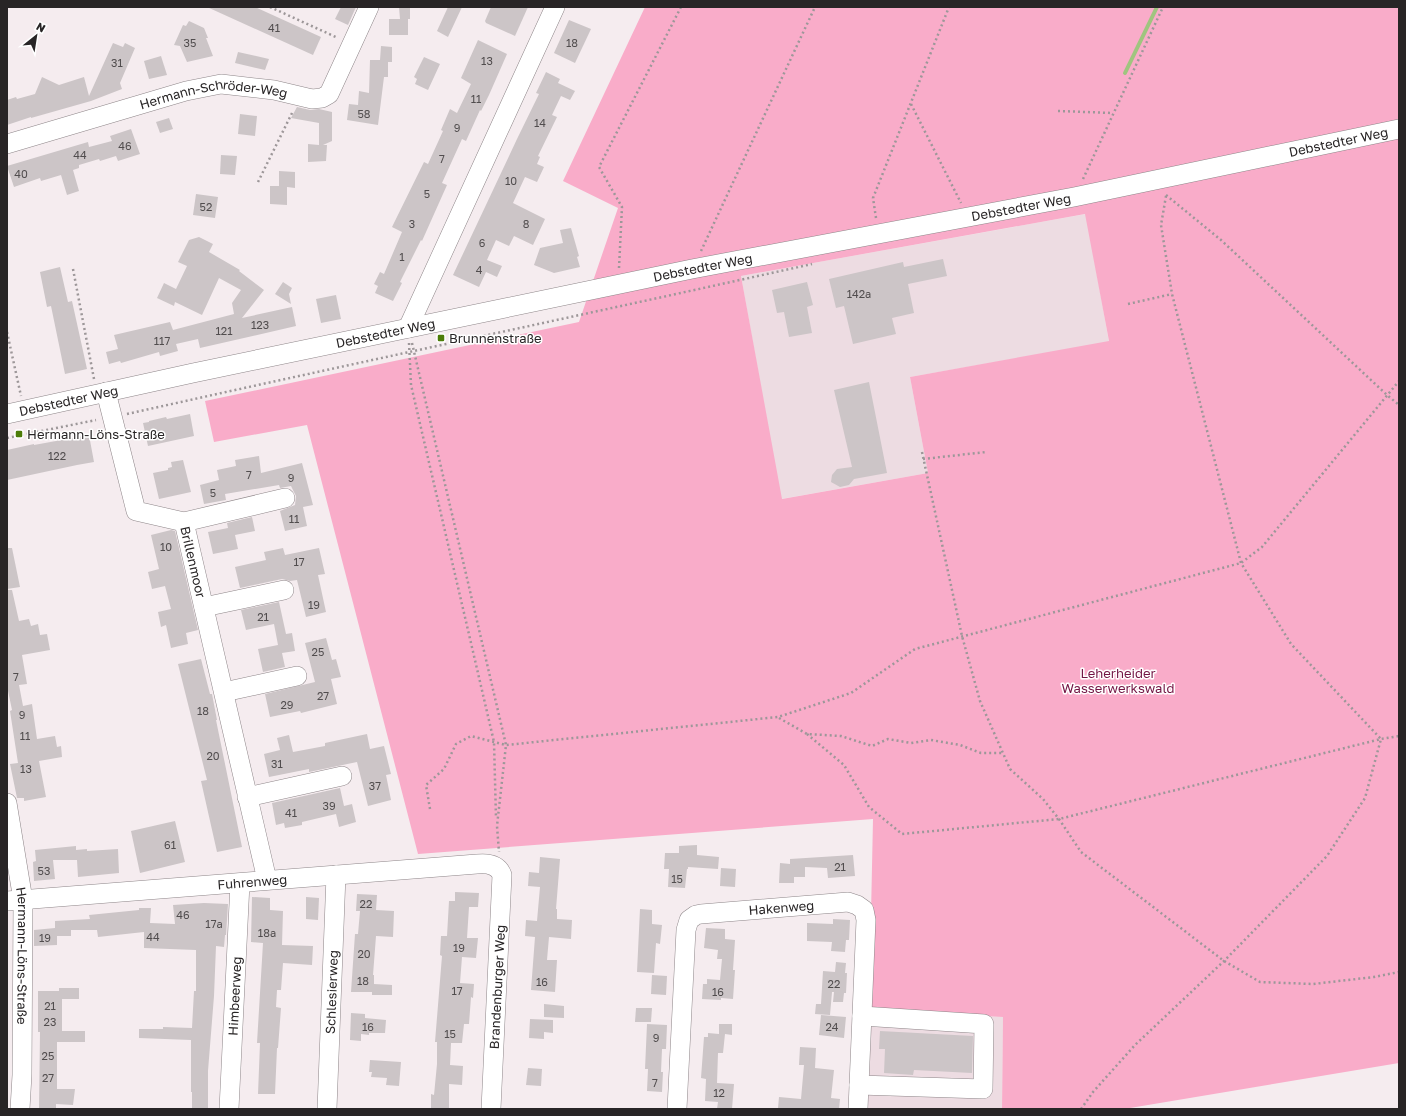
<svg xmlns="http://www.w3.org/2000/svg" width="1406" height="1116" viewBox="0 0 1406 1116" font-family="'Golos Text',sans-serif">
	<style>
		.built { fill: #eddce2 }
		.green { fill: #f9acc9; fill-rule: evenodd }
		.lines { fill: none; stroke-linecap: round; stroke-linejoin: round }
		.stream { stroke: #9fc57f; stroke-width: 4 }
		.building { fill: #ccc5c7 }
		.minor-casing { stroke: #8e8689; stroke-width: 20 }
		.path { stroke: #9d9799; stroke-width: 2.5; stroke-dasharray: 2 3; stroke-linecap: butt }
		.minor { stroke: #fff; stroke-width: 19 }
		.poi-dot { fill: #4c7c08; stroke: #fff; stroke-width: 1.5 }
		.labels { text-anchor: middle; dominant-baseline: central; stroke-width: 3; stroke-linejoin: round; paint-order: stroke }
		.number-label { font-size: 11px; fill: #514d4e }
		.street-label { font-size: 13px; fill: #282526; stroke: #fff }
		.poi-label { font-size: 13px; fill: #282526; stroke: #fff; text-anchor: start }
		.park-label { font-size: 13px; fill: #731544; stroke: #fff }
	</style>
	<rect width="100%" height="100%" fill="#f5ecef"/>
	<g class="built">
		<path d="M1086,214L1109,342L910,377L928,473L781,499L741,276Z"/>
		<path d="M869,1010L1003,1017L1002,1109H865Z"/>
	</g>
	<path class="green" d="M645,7H1399V1063L1124,1109H1002L1003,1017L869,1010L873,819L418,854L307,425L214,442L205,401L579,322L618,208L563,181ZM1085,214L1109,341L910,377L928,473L782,499L741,276Z"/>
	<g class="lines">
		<path class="stream" d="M1125,73L1157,7"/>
	</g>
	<g class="building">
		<path d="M207,7H255L321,37L313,55Z"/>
		<path d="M341,7H356L348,25L335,19Z"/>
		<path d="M399,7H410V19H408V35H389V19H400Z"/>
		<path d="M448,7H462L448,37L437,31Z"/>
		<path d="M491,7H528L515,36L486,23L485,21Z"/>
		<path d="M569,20L591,29L575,63L554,53Z"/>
		<path d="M189,21L204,28L208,38H206L213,56L187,62L180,46L174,45L183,25L186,26Z"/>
		<path d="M478,40L507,54L489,95L481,111L480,110L466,141L462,139L442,183L447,185L422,241L421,240L400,282L402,283L393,301L375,293L378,286L374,284L380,272L384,274L402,232L392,227L424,162L428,164L443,131L441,130L450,109L457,113L471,84L461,78Z"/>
		<path d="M113,43L123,47L125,43L135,48L120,83L122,89L91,101L31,118V117L7,125V100L16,97L17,99L35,94L42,77L59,85L84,77L89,96Z"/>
		<path d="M381,46L392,47V62H388V77H384L378,125L347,120L349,104L358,105L359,91L369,93L370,60H380Z"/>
		<path d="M238,52L269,59L265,70L235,63Z"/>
		<path d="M161,56L167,75L149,79L144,61Z"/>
		<path d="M424,57L440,64L428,90L415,84L417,79L414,77Z"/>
		<path d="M546,72L560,79L558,83L575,91L570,100L561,96L552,115L557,117L538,156L540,157L537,164L544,167L537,182L525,177L513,203L545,219L533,245L514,236L509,246L496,240L487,260L502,266L497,277L486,272L479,287L453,275L517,139L539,94L536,93Z"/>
		<path d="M297,107L310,110L319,109L332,112V141L323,145H327L326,161L308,162V144L319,145V123L291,118Z"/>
		<path d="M240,114L257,116L255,136L238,134Z"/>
		<path d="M169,118L173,129L160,133L156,122Z"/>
		<path d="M131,129L140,154L118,161L116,156L100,161L99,159L79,165V168L73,170L79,191L67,195L61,175L41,181L40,178L14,187L7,166L88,142L89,147L112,141L110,136Z"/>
		<path d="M221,155L237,156L235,175L220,174Z"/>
		<path d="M279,171L295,172V188L287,187V205L270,204V186H279Z"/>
		<path d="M196,194L218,197L215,218L193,215Z"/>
		<path d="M571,228L579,256L577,257L580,267L554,273L534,265L540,248L563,243L560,230Z"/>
		<path d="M199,237L213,244L209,252L240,270L239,271L264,290L242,318L292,307L296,326L200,348L198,339L176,344L178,351L160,356L159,352L121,363L120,361L109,364L106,352L118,349L114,335L170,322L173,330L234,314L232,303L241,290L219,278L202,315L175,302L174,306L157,298L164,283L176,289L187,266L178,262L189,240Z"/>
		<path d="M943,259L947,276L908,284L914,313L892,318L896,334L853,344L844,306L836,308L829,279L903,262L904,267Z"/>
		<path d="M60,267L68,302L72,301L87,369L65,374L51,306L47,307L40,272Z"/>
		<path d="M283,282L292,288L289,294L291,304L275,294Z"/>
		<path d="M807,282L813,305L807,307L812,333L789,337L784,312L777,313L772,290Z"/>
		<path d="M336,295L341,319L321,323L316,299Z"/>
		<path d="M869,382L887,473L854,479L849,485L840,487L831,482L832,475L837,469L852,467L834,390Z"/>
		<path d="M190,414L194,436L148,446L143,423L149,422V421L166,417L167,419Z"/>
		<path d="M89,435L94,462L77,465L7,480V450L34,444V445Z"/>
		<path d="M259,456L261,473L302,463L313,505L303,507L307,526L285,531L280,511L295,505L296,496L291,486L280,488L279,485L225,494L226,500L204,504L200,485L219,480L217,470L236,466L235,460Z"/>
		<path d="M183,460L191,492L159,499L153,473L168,470V468L172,467L171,462Z"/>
		<path d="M252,517L255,531L235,535L238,549L213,554L208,532L228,528L227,523Z"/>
		<path d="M171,530L175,531L198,630L186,633L188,644L171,648L166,625L161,627L158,612L171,609L165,586L152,589L148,572L159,569L151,535Z"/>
		<path d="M7,548H12L20,587L7,589Z"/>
		<path d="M283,548L285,555L319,548L325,574L318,575L326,612L306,617L297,580L290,581L282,579L240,588L235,567L266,560L264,552Z"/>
		<path d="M7,590H12L19,621L29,619L31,626L38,624L40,635L47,634L50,650L22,655L27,684L19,685L23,706L32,704L37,739L55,736L57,747L61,746L62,757L39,761L46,797L24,801V798H17L10,764L18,763L10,711L12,710L7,686Z"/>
		<path d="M279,602L286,634L292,633L295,651L282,653L285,667L263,672L258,649L278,645L274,624L246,630L241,610Z"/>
		<path d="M326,638L332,660L336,659L341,677L331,679L337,704L301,713L300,711L270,717L265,694L315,682L305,643Z"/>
		<path d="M201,659L210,694H212L217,720H216L242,847L217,852L201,781L207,780L178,664Z"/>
		<path d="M367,734L370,749L384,746L391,774L386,775L391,800L368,806L357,762L309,772V769L269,777L264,754L280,750L277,738L289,735L293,752L325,746V743Z"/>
		<path d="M340,788L344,806L352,804L356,822L339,827L336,814L302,822V825L285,828L284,823L276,825L272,803Z"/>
		<path d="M175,821L185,862L140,873L131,831Z"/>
		<path d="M697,845V855L719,857L718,869L688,867V869H687L685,888L668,887L669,869H664L665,853H679V846Z"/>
		<path d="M76,846V850L87,849V851L118,849L119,873L78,877L77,860H53L55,879L34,881L33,862L36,861L35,850Z"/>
		<path d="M853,855L855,876L828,878L827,868L805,867V877H794V883H779L780,863L790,864V859Z"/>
		<path d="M540,857L560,859L556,909H557V919L572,920L571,939L549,937L547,960H557L555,992L531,990L535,937L525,936L526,920L537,921L540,887L528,886L529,872L539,873Z"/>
		<path d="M721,868L736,869L735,887L720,886Z"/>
		<path d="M455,892L479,893L478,907H469L467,938H478L476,958L462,957L460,983L474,984L473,998L471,997L469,1024H464L462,1043H451L450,1065L463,1066L462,1085L449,1084V1109H431V1094L434,1095L437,1064V1042H435L442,956L440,955L441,936H447L449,901H455Z"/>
		<path d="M357,894L377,895L376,910L394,911L393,937L376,936L373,975H374V984L392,985V995H372V992H351L355,934H358L360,911H356Z"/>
		<path d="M252,897L270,898V910L283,911L282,945L313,946L312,965L283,963L281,990H277L276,1007L281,1008L278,1048H277L275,1094H258L260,1043H257L263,943L251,942Z"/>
		<path d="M306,897L319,898L318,920L306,919Z"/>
		<path d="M204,903L228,904L226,935H225L224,947L216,946L214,996L208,1071V1109H192V1092H191V1040L139,1038V1029H163V1027L192,1028L194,991H196V950L144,948V932L98,937L97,930H71V936H57V945L34,946V930L55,928V921L90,919L89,915L139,910V908H151L150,923L175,924L173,905Z"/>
		<path d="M640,909L652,910V924L662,925L660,944L656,943L654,973L637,972Z"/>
		<path d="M833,919L850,920L849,940H846L845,952L831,951L832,942L807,941V923L833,924Z"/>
		<path d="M706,928L725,929V939L735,940L733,970H735L733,999L721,998V1000L702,999L703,984H707V979L720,980L722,959H717L718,950L704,948Z"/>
		<path d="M836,962L846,963L845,973H847L846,993H844L843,1002H833L834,992H832L830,1015L815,1014L816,1004H821L823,971L835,972Z"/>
		<path d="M652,975L667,976L666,995L651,994Z"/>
		<path d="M59,988H79V999H62V1031H85V1042H57V1089H75L73,1105L56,1104V1109H39L40,1032H38V991H59Z"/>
		<path d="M544,1004L564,1006V1018L544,1017Z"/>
		<path d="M636,1008H652L651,1022H635Z"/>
		<path d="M351,1013L365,1014V1018L386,1020L385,1033H369V1035L361,1034V1041L350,1040Z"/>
		<path d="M821,1015L846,1017L844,1038L819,1035Z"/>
		<path d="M530,1019L553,1020V1033L544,1032V1039L529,1038Z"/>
		<path d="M647,1024L667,1025L666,1049H662L661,1072H663L662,1092L647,1091L648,1069H645Z"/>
		<path d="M719,1024H732V1035L725,1034L723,1053H718L717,1083L734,1084L732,1109H717L718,1102L705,1101L706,1079L701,1078L704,1037H708V1033L719,1034Z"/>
		<path d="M880,1031L973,1036L972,1073L914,1070L913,1075L884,1073L885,1049H879Z"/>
		<path d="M800,1047L816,1048L815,1068L834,1070L831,1098L840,1099L839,1109L778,1108L779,1097L801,1099L804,1065H799Z"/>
		<path d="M370,1060L401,1062L399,1086L386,1085L387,1078L371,1077L372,1072H369Z"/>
		<path d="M528,1068L542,1069L541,1086L526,1085Z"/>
	</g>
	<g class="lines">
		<g class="minor-casing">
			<g id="minor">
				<path id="s1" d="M7,144L186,91L221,84L274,90L312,99L322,98L329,94L369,7"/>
				<path d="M408,328L555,7"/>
				<path id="s2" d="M106,392L136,511L184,522L267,880"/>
				<path id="s3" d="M7,414L193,373L692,269L1074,197L1399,129"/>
				<path d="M184,522L285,498"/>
				<path d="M204,607L284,590"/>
				<path d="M224,692L297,676"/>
				<path d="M247,797L342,776"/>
				<path id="s4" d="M7,803L23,900L22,1075L20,1109"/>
				<path id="s5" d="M7,901L477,864C487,863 498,864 502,875L491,1109"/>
				<path d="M859,1085L983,1089L984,1024L862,1016"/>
				<path id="s6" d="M229,1109L240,883"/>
				<path id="s7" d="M327,1109L336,875"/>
				<path id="s8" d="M677,1109L686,930L689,920L696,915L701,914L848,902L857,905L864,910L866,920L858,1109"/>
			</g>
		</g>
		<g class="path">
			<path d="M270,7L338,38"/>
			<path d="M911,104L961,203"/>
			<path d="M1058,111L1113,113"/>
			<path d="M1083,179L1163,7"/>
			<path d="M258,182L293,111"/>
			<path d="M1166,195L1221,240L1387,395L1399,405"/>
			<path d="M876,218L873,198L949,7"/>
			<path d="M701,251L815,7"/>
			<path d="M619,268L622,207L599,167L681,7"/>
			<path d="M73,269L94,379"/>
			<path d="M1128,304L1172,294"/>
			<path d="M7,332L21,396"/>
			<path d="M409,343L411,385L494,742L496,818"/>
			<path d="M412,343L506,745L497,826L499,852"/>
			<path d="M127,414C355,363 583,315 812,264"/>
			<path d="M7,438L96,420"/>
			<path d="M922,452L962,636L980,701L1010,769L1043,799L1059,819L1081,852L1224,961L1260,982L1313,984L1374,977L1399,972"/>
			<path d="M923,459L986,452"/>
			<path d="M779,718L807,734L841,736L872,746L888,739L911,743L931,740L960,745L981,753H1002"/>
			<path d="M807,734L844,765L869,807L902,834L1059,819L1381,739L1399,736"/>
			<path d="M430,809L426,785L444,769L456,744L471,736L506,745L778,717L851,693L915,649L1241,563L1262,547L1399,381"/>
			<path d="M1081,1109L1093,1092L1135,1045L1224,961L1327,856L1365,798L1381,739L1291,644L1241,563L1172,294L1161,225L1166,196"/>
		</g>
		<use href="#minor" class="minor"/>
	</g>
	<g class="poi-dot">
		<rect x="437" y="334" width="8" height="8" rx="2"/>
		<rect x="15" y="430" width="8" height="8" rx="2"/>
	</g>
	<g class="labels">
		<g class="number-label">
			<text x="274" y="27">41</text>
			<text x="190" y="42">35</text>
			<text x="572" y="42">18</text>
			<text x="487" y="60">13</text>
			<text x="117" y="62">31</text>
			<text x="476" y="98">11</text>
			<text x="364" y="113">58</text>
			<text x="540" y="122">14</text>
			<text x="457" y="127">9</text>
			<text x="125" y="145">46</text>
			<text x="80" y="154">44</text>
			<text x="442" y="158">7</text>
			<text x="21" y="173">40</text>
			<text x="511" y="180">10</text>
			<text x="427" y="193">5</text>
			<text x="206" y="206">52</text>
			<text x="412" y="223">3</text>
			<text x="526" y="223">8</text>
			<text x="482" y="242">6</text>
			<text x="402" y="256">1</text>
			<text x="479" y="269">4</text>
			<text x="859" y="293">142a</text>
			<text x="260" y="324">123</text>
			<text x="224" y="330">121</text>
			<text x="162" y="340">117</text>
			<text x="57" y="455">122</text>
			<text x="249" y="474">7</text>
			<text x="291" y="477">9</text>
			<text x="213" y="492">5</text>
			<text x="294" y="518">11</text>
			<text x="166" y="546">10</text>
			<text x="299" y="561">17</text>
			<text x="314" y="604">19</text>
			<text x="263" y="616">21</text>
			<text x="318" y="651">25</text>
			<text x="16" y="676">7</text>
			<text x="323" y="695">27</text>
			<text x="287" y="704">29</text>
			<text x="203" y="710">18</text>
			<text x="22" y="714">9</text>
			<text x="25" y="735">11</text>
			<text x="213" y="755">20</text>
			<text x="277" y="763">31</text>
			<text x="26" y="768">13</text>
			<text x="375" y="785">37</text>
			<text x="329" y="805">39</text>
			<text x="291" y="812">41</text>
			<text x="170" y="844">61</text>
			<text x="840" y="866">21</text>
			<text x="44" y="870">53</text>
			<text x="677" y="878">15</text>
			<text x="366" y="903">22</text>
			<text x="183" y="914">46</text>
			<text x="214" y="923">17a</text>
			<text x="267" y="932">18a</text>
			<text x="153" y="936">44</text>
			<text x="45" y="937">19</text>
			<text x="459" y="947">19</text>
			<text x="364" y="953">20</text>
			<text x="363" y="980">18</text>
			<text x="542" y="981">16</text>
			<text x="834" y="983">22</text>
			<text x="457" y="990">17</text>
			<text x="718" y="991">16</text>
			<text x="50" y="1005">21</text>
			<text x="50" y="1021">23</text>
			<text x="368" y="1026">16</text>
			<text x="832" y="1026">24</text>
			<text x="450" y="1033">15</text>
			<text x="656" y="1037">9</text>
			<text x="48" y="1055">25</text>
			<text x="48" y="1077">27</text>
			<text x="655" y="1082">7</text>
			<text x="719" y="1092">12</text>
		</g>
		<g class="street-label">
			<text stroke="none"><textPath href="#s1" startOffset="214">Hermann-Schröder-Weg</textPath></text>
			<text stroke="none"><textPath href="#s3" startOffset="1359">Debstedter Weg</textPath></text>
			<text stroke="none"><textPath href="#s3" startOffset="1035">Debstedter Weg</textPath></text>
			<text stroke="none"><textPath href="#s3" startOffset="711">Debstedter Weg</textPath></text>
			<text stroke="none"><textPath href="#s3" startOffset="387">Debstedter Weg</textPath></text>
			<text stroke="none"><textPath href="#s3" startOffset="63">Debstedter Weg</textPath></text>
			<text stroke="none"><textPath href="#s2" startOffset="213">Brillenmoor</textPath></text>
			<text stroke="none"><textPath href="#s5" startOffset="246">Fuhrenweg</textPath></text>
			<text stroke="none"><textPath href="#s8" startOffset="284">Hakenweg</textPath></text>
			<text stroke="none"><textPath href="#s4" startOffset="154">Hermann-Löns-Straße</textPath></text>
			<text transform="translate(497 987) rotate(-87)">Brandenburger Weg</text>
			<text stroke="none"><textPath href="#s7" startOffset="117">Schlesierweg</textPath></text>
			<text stroke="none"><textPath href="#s6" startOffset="113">Himbeerweg</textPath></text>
		</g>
		<g class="poi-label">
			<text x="449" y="338">Brunnenstraße</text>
			<text x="27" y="434">Hermann-Löns-Straße</text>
		</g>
		<g class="park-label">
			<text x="1118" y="673">Leherheider<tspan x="1118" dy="15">Wasserwerkswald</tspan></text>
		</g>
	</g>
	<rect width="1406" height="1116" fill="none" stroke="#282526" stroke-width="16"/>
	<g transform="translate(36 36) rotate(30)" stroke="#ffffff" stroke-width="3" paint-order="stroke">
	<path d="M0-3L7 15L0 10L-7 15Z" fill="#282526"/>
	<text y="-6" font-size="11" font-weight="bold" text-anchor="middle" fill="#282526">N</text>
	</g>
</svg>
